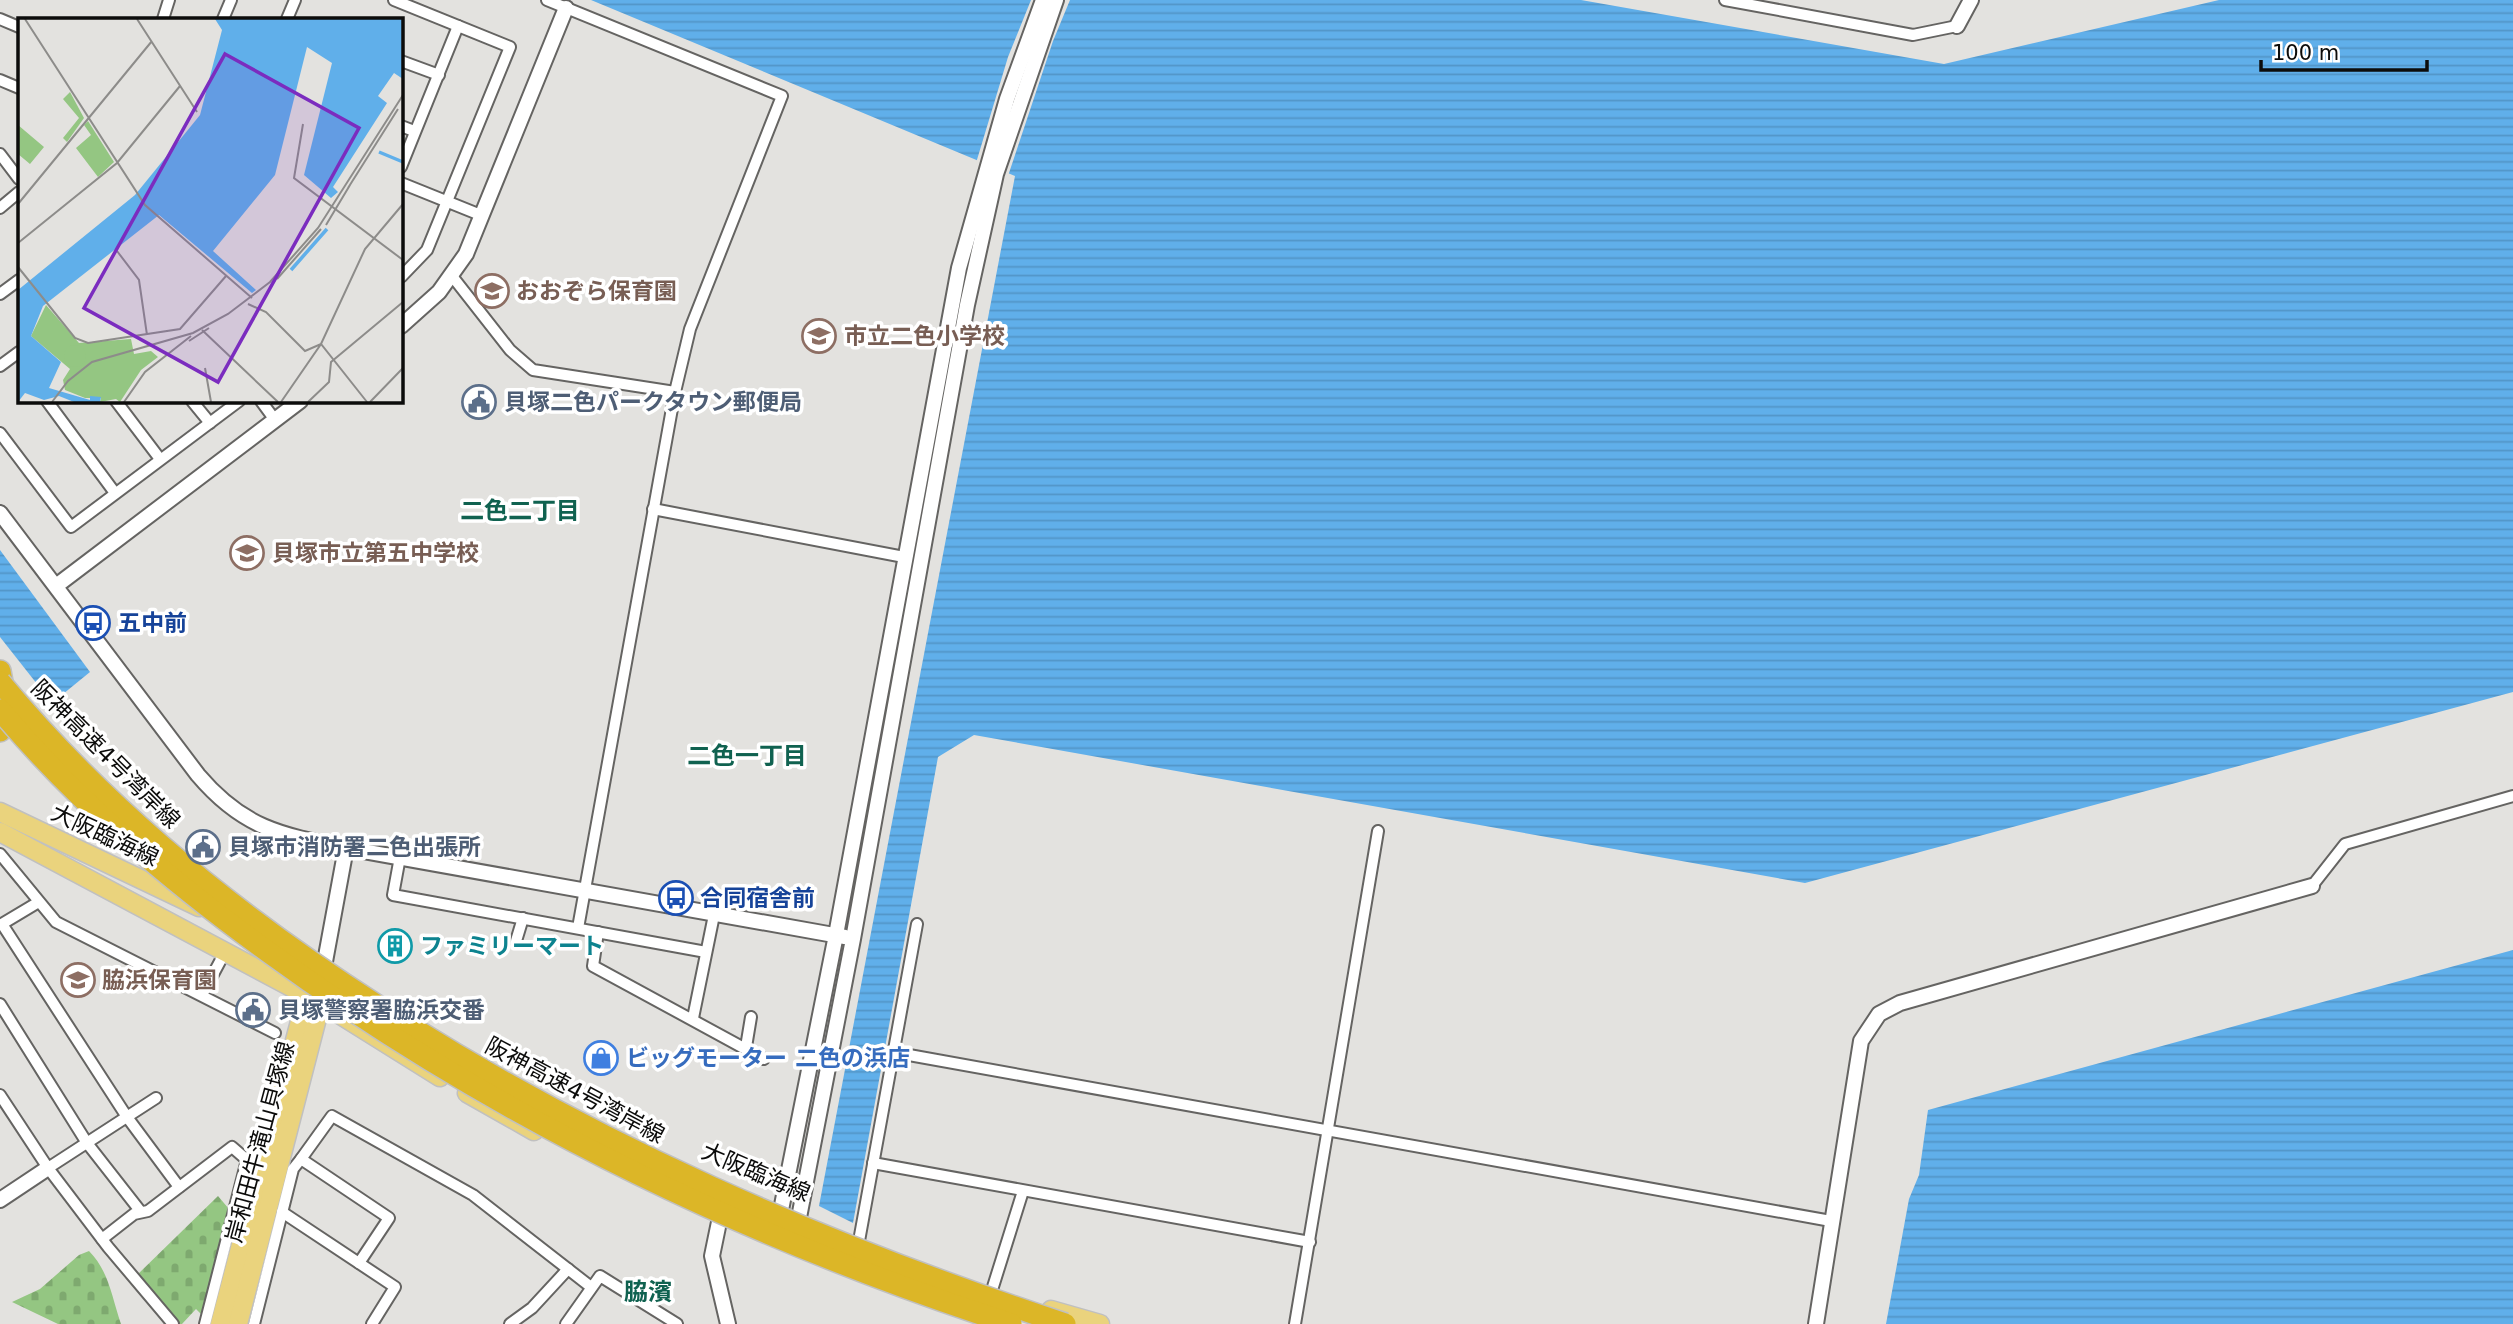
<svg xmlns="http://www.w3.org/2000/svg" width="2513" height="1324" viewBox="0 0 2513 1324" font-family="'DejaVu Sans','Noto Sans JP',sans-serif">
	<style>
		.cemetery { fill: url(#cemetery-stones) }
		.water { fill: url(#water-rules) }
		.pier { fill: #e3e2df }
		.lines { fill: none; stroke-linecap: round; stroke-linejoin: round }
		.minor-casing { stroke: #656462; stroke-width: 14 }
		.tertiary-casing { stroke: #656462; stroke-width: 18 }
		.primary-casing { stroke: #c0c0c0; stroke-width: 21 }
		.motorway-casing { stroke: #c0c0c0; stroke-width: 24 }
		.minor { stroke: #fff; stroke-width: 10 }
		.tertiary { stroke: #fff; stroke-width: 14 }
		.primary { stroke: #ead37d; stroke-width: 18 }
		.motorway { stroke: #dcb627; stroke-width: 21 }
		.motorway-bridge-casing { stroke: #c0c0c0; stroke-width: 24; stroke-linecap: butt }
		.motorway-bridge { stroke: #dcb627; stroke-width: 21 }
		.labels { text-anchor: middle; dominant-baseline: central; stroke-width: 7; stroke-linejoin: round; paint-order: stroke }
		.education-label { font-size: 23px; font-weight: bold; fill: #785e54; stroke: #fff; text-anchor: start }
		.service-label { font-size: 23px; font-weight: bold; fill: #4e5e75; stroke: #fff; text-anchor: start }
		.transit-label { font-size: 23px; font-weight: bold; fill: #164399; stroke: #fff; text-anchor: start }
		.street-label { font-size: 23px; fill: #0c0c0b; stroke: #fff }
		.culture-label { font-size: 23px; font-weight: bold; fill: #0d838f; stroke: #fff; text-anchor: start }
		.shop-label { font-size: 23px; font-weight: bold; fill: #366cbe; stroke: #fff; text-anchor: start }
		.neighbourhood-label { font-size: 24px; font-weight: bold; fill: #106250; stroke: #fff }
		.inset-river { fill: none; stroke: #60afea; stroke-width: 3.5 }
		.inset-road { fill: none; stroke: #8d8c8a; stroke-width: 2 }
		.view { fill: #7b2cbf; fill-opacity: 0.15; stroke: #7b2cbf; stroke-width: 3.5 }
		.inset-edge { fill: none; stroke: #0c0c0b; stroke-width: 3.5 }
	</style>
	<defs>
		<pattern id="cemetery-stones" width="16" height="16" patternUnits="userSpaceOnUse" patternTransform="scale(1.75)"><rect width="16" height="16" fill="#94c682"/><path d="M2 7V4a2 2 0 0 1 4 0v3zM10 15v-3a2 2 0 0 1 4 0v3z" fill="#7ea96f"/></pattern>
		<pattern id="water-rules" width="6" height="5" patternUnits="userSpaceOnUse" patternTransform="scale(1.75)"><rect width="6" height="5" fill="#60afea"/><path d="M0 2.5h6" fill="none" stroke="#5295c7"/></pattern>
	</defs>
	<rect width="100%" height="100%" fill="#e3e2df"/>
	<g class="cemetery">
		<path d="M218,1196L229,1209L201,1314L196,1309L182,1324H176L136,1276Z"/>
		<path d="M89,1251C109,1271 112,1298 121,1324H58L12,1302L40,1289L79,1255Z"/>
	</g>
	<g class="water">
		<path d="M591,0H1581L1944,64L2219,0H2513V692L1805,883L974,735L938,757L853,1223L819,1206L1015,176Z"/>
		<path d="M0,550L90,672L52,703L0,637Z"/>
		<path d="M2513,950V1324H1886L1909,1199L1919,1175L1928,1110Z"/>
	</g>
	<path class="pier" d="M1031,0H1070L1053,41L1008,176L976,163L1008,57Z"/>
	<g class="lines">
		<g class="minor-casing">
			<g id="minor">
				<path d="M394,0L510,47L427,250L401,277"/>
				<path d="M547,0L782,96L690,329L675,392L578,928"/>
				<path d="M1725,0L1913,35L1957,26"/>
				<path d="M0,19L19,27"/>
				<path d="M163,19L169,0"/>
				<path d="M223,19L231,0"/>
				<path d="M287,19L295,0"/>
				<path d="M401,61L439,75"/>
				<path d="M0,80L19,88"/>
				<path d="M401,126L414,131"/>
				<path d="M0,154L19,179"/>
				<path d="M401,167L458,26"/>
				<path d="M401,183L483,216"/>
				<path d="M0,208L19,192"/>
				<path d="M452,276L510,350L533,370L675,392"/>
				<path d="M0,294L19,280"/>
				<path d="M0,366L19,352"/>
				<path d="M47,401L115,493"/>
				<path d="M116,401L160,459"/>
				<path d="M192,401L210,423"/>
				<path d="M261,401L275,420"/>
				<path d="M0,433L71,527L239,401"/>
				<path d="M653,509L904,557"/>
				<path d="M0,854L56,922L275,1033"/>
				<path d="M400,857L393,895L706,952"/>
				<path d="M2312,886L2345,844L2513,796"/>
				<path d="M37,903L2,924L127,1117L179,1187"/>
				<path d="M598,932L593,966L764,1059"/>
				<path d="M516,941L523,918"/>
				<path d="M202,995L225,952"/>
				<path d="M0,1004L87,1143L141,1212"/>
				<path d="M693,1018L714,915"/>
				<path d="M746,1047L751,1017"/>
				<path d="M909,1055L1831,1221"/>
				<path d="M0,1095L48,1168"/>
				<path d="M156,1098L48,1168L108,1247L173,1324"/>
				<path d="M301,1159L332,1116L473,1195L591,1287"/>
				<path d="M873,1163L1310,1242"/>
				<path d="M282,1212L395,1287L372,1324"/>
				<path d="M102,1239L134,1214L148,1211L232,1147L247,1160L205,1324"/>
				<path d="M859,1241L917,924"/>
				<path d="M992,1290L1023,1191"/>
				<path d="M254,1324L293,1169L301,1159L389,1218L359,1263"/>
				<path d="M510,1324L532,1308L568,1269"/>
				<path d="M566,1324L600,1276L677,1324"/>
				<path d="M1295,1324L1378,831"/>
			</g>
		</g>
		<g class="tertiary-casing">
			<g id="tertiary">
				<path d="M1957,26L1971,0"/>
				<path d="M401,326L439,292L466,254L566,8"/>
				<path d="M0,513L198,775C243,828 280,835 346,848L845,937"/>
				<path d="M56,586L300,401"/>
				<path d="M324,967L346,848"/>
				<path d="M0,1200L48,1168"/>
				<path d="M719,1222L712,1256L728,1324"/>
				<path d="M778,1225L836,935L959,268L1007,99L1043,0"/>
				<path d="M796,1233L853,939L967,305L996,174L1056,0"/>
				<path d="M1816,1324L1861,1041L1879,1014L1900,1003L2312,886"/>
			</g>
		</g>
		<g class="primary-casing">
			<g id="primary">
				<path d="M0,812L199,907"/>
				<path d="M0,832L323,1004L440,1077"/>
				<path d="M467,1093L534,1131"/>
				<path d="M1051,1310L1100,1324"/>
				<path d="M220,1324L307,995L313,985"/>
				<path d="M238,1324L323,995"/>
			</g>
		</g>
		<g class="motorway-casing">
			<path id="motorway" d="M0,671L4,693L0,731"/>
		</g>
		<use href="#minor" class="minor"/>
		<use href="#tertiary" class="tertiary"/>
		<use href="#primary" class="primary"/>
		<use href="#motorway" class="motorway"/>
		<g class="motorway-bridge-casing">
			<g id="motorway-bridge">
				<path d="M0,682C107,811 237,916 378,1006C593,1145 823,1244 1065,1324"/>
				<path d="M0,710C78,803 169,880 267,951C493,1116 746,1238 1011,1324"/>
			</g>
		</g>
		<use href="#motorway-bridge" class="motorway-bridge"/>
	</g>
	<defs>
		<g id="school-ring" transform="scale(1.75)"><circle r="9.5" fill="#fff" stroke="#8d6e63" stroke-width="1.5"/><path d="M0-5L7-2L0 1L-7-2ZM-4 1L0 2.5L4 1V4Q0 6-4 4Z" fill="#8d6e63"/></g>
		<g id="civic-ring" transform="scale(1.75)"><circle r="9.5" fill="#fff" stroke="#5c6f8a" stroke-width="1.5"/><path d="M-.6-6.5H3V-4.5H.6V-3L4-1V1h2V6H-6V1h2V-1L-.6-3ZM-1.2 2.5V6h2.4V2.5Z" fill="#5c6f8a"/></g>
		<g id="bus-ring" transform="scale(1.75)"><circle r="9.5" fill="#fff" stroke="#1a4fb4" stroke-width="1.5"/><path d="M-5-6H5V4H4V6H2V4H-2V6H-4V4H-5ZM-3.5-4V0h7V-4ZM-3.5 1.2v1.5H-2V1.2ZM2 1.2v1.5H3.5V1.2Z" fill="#1a4fb4"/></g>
		<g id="building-ring" transform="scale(1.75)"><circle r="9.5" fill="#fff" stroke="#0f9aa8" stroke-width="1.5"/><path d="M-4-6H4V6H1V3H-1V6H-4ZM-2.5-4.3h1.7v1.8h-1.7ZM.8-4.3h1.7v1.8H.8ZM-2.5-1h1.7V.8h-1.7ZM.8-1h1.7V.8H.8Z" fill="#0f9aa8"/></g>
		<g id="shop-ring" transform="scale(1.75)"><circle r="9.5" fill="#fff" stroke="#3f7fe0" stroke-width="1.5"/><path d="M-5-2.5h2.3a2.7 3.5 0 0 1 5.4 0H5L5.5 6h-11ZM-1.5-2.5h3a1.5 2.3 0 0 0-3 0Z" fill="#3f7fe0"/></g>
	</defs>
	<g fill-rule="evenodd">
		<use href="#school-ring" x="492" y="291"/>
		<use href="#school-ring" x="819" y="336"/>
		<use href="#civic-ring" x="479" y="402"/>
		<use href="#school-ring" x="247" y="553"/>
		<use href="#bus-ring" x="93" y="623"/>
		<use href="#civic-ring" x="203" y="847"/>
		<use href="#bus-ring" x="676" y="898"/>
		<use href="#building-ring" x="395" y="946"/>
		<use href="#school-ring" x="78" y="980"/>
		<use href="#civic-ring" x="253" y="1010"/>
		<use href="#shop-ring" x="601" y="1058"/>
	</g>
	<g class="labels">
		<g class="education-label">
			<text x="516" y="291">おおぞら保育園</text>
			<text x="844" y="336">市立二色小学校</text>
			<text x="272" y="553">貝塚市立第五中学校</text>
			<text x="102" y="980">脇浜保育園</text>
		</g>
		<g class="service-label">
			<text x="504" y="402">貝塚二色パークタウン郵便局</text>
			<text x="228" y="847">貝塚市消防署二色出張所</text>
			<text x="278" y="1010">貝塚警察署脇浜交番</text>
		</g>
		<g class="transit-label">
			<text x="118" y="623">五中前</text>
			<text x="700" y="898">合同宿舎前</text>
		</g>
		<g class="street-label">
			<text transform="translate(106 754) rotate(45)">阪神高速4号湾岸線</text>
			<text transform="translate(105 835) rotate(25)">大阪臨海線</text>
			<text transform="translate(575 1090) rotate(28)">阪神高速4号湾岸線</text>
			<text transform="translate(260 1142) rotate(-75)">岸和田牛滝山貝塚線</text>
			<text transform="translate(756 1172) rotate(23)">大阪臨海線</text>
		</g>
		<g class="culture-label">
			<text x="420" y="946">ファミリーマート</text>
		</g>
		<g class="shop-label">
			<text x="626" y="1058">ビッグモーター 二色の浜店</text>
		</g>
		<g class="neighbourhood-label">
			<text x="520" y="511">二色二丁目</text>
			<text x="747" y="756">二色一丁目</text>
			<text x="648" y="1292">脇濱</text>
		</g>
	</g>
	<g transform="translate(18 18)">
		<rect width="385" height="385" fill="#e3e2df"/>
		<path d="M52,74L66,100L49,124L45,120L61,100L45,81ZM70,103L96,144L80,159L58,130L73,117L66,107ZM28,287L61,325L113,321L116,336L133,333L140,339L123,352L102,384L98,381L82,384L83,380H67L47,372L45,362L52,351L13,318Z" fill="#94c682"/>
		<path d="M0,107L26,129L12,146L0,136ZM46 338a11 11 0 1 1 22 0a11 11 0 1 1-22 0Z" fill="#94c682"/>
		<path d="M197,1H385V61L376,55L360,78L369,85L315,169L320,174L313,180L286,157L314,45L289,29L257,157L195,233L238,272L234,275L141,197L25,288L13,318L43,344L31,370L72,382V378L83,379L82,384H56L41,378L26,382L7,375L0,384V272L117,177L182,97L204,12Z" fill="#60afea"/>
		<path class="inset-river" d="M361,134L385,144M273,252L309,211"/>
		<path class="inset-road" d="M7,1L127,187L234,280M119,1L179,94M285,106L276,160L385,242M330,170L380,91M0,186L134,23M308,207L332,167M0,225L99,145L162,68M99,233L121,262L129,317M0,249L57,320L70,325L162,311L208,258M259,261L303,211M230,286L248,294L287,333L303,326L349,384M184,312L260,384M171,323L191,310M187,350L193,384M34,384L50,363L74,344L175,315L210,296L252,264L300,210L385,77M106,384L127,354L173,318M263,384L303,326L347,231L385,186M290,384L311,364L313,344L385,284M352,384L385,350"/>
		<path class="view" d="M207,36L341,110L200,364L66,290Z"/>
		<rect width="385" height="385" class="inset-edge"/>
	</g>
	<path d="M2261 60v10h166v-10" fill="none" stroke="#0c0c0b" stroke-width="3.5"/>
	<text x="2272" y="60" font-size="21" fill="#0c0c0b" stroke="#ffffff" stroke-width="5" paint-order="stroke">100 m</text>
</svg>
